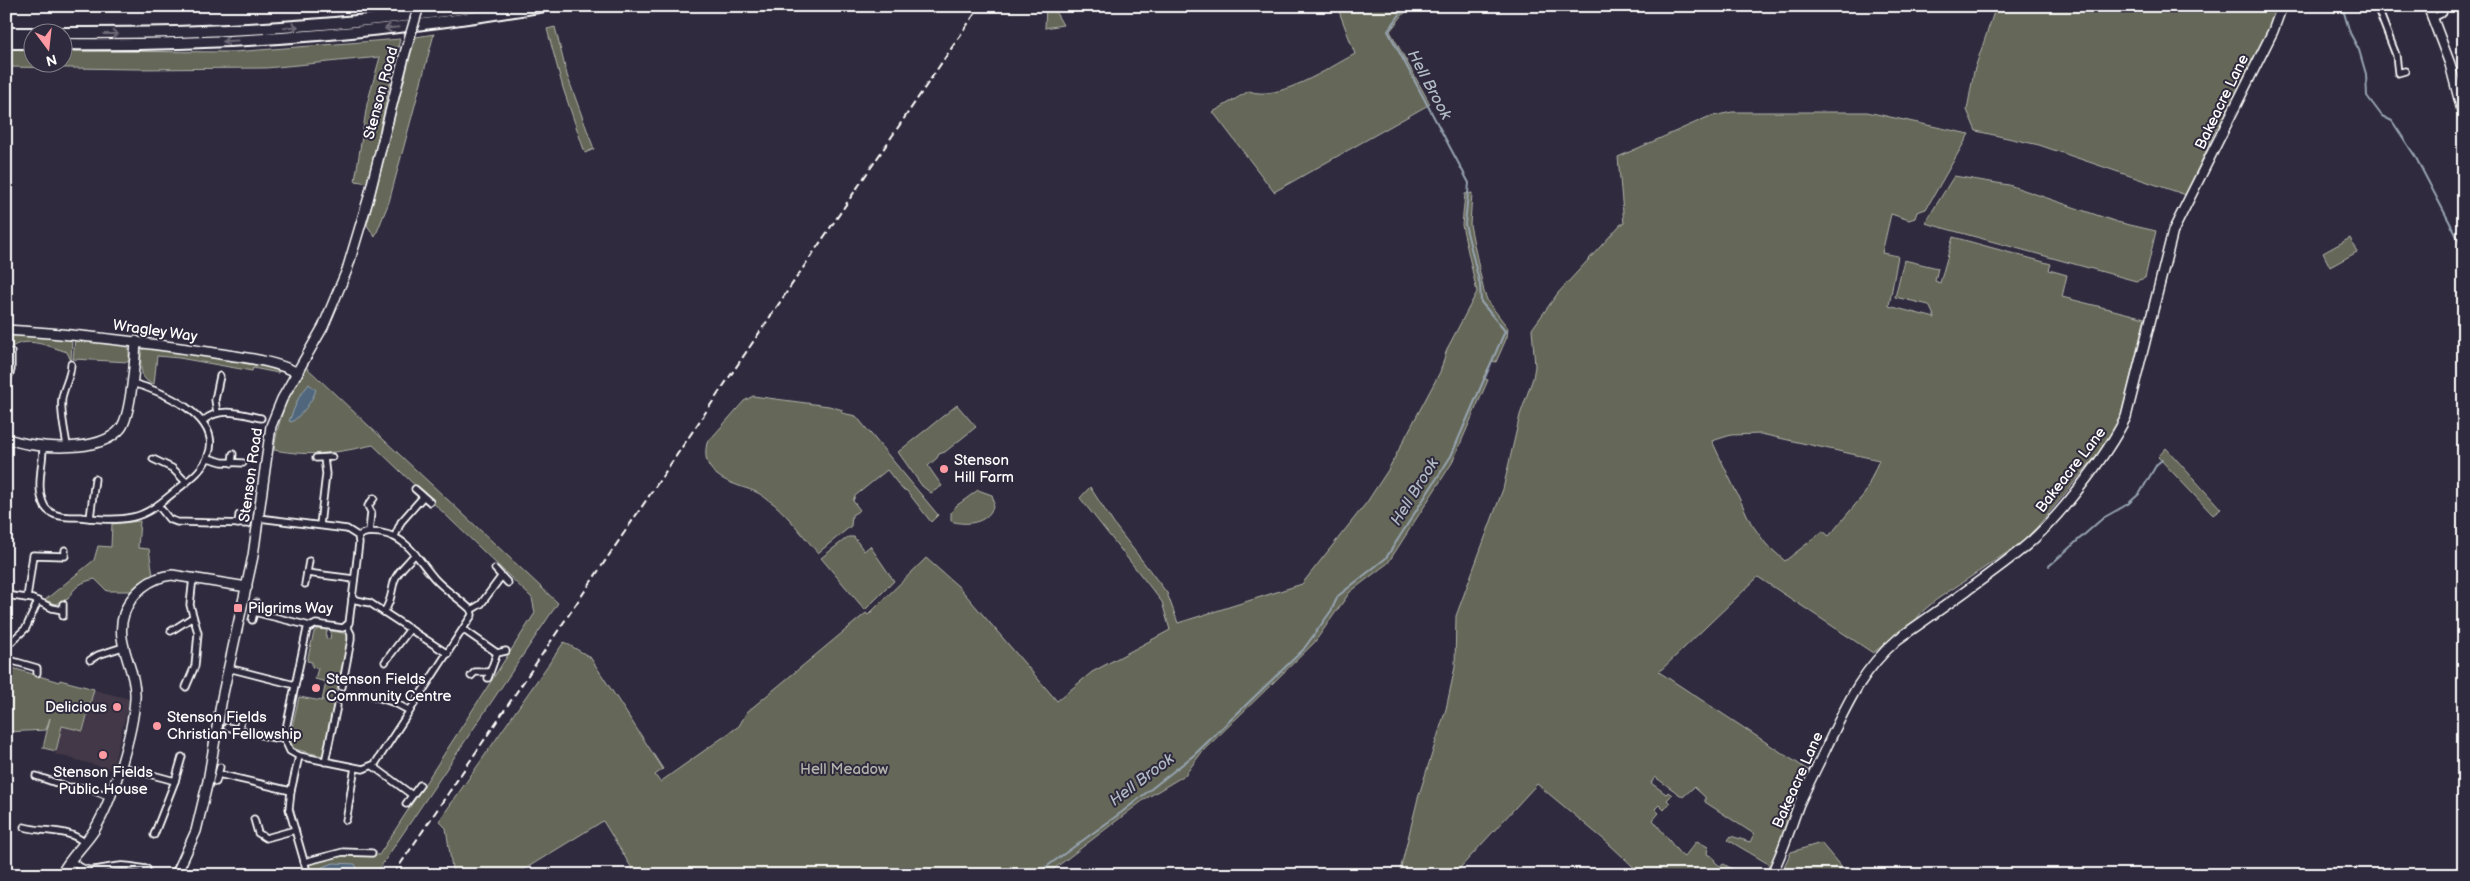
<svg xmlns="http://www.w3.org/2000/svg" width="2470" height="881" viewBox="0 0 2470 881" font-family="'Balsamiq Sans',sans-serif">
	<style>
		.built { fill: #423846 }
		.green { fill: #656859; stroke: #b2b4ac; fill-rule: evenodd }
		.water { fill: #50667b; stroke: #96a3b0 }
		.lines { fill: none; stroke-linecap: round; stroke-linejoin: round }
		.stream { stroke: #96a3b0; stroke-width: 2 }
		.street-casing { stroke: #fff; stroke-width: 9 }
		.secondary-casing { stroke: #fff; stroke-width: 12 }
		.highway-casing { stroke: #fff; stroke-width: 14 }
		.street { stroke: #2f2a3d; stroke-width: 5.5 }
		.secondary { stroke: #2f2a3d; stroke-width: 9 }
		.highway { stroke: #2f2a3d; stroke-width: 10 }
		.rail { stroke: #fff; stroke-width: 2; stroke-dasharray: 8 4; stroke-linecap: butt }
		.secondary-bridge-casing { stroke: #fff; stroke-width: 12; stroke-linecap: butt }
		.secondary-bridge { stroke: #2f2a3d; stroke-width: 9 }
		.oneway { stroke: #6d6a77 }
		.poi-dot { fill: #ff9aa2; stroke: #2f2a3d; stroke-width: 2 }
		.labels { text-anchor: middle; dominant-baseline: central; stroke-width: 4; stroke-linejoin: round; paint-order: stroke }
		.street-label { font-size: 15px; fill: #fff; stroke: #2f2a3d }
		.poi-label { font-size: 15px; fill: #fff; stroke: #2f2a3d; text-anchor: start }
		.park-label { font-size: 15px; fill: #b2b4ac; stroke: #2f2a3d }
		.water-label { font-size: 16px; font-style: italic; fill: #b0bac4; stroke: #2f2a3d }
	</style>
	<rect width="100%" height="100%" fill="#2f2a3d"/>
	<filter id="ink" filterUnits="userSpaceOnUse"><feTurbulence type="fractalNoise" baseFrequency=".02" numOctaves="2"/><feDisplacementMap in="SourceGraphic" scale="10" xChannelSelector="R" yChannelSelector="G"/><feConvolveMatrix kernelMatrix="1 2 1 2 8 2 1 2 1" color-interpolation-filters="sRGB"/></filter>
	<g filter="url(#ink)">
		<path class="built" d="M94,690L130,699L112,770L55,754L62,726L84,731Z"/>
		<g class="green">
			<path d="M1046,6H1052L1063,25L1045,28Z"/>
			<path d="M1337,6H1410L1390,31L1430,104L1274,192L1213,112L1249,91C1279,102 1328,68 1355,54Z"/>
			<path d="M1996,6H2277L2271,27L2221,128L2217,127L2186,195L2039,145L1976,131L1967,110L1974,71Z"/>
			<path d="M555,27L567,75L594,149L585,153L563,88L547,29Z"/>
			<path d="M434,34L389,202L375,237L367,225L411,53L416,37Z"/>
			<path d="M400,39L368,183L355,181L367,104L380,57L266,68L135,69L6,67V49L32,50V62H62L63,51L234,52Z"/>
			<path d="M1732,112H1867L1969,134L1926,209L1917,212L1915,218L1909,220L1891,214L1882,253L1898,256L1889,306L1935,318L1929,305L1895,297L1904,260L1938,268L1935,281L1940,283L1953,237L2051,264L2049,270L2067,275L2062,297L2145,318L2121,416L2107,443L2038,526L2020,544L1936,600L1923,611L1914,622L1873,653L1758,577L1659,672L1808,770L1772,866L1728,840L1731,836L1750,842L1754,834L1705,802V797L1694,787L1683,797L1655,777L1651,783L1666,794L1668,792L1672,795L1667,800L1670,803L1664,810L1659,805L1655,809L1659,813L1653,820L1680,854L1684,857L1697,841L1708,847L1707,854L1714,858L1715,862L1720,866L1724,864L1741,875H1642L1608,843L1537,784L1459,869L1463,875H1439L1427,869L1425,875H1399L1418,798L1446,709L1455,667L1456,616L1503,489L1520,415L1533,378L1535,366L1532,329L1558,293L1621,224H1624L1618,157L1708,117ZM1761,434L1879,460L1865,493L1829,536L1823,531L1785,561L1766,544L1751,523L1712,441L1731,435Z"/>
			<path d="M1954,176L2009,185L2117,222L2156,231L2145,278L2136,281L1925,223Z"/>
			<path d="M1472,193L1470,225L1484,292L1488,302L1508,328L1507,337L1496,362L1492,361L1483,378L1488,380L1452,463L1388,563L1350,592L1314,643L1202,752L1185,775L1145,799L1046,875H636L603,821L515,875H453L446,828L439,821L564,642L590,657L663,769L655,775L660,782L739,726L747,712L866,613L868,615L926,558L959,587L1057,701L1092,672L1170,630L1162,602L1080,498L1090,487L1114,524L1167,593L1178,623L1302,584L1367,502L1388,470L1440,372L1447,349L1477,292L1462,225L1465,194Z"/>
			<path d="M2350,238L2357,252L2330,267L2323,253Z"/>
			<path d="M12,334L72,339L71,361L67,352C50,347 28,336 12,347Z"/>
			<path d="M75,339L124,344L129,348V362L73,359Z"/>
			<path d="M147,347L280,369L278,373L253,368L252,371L179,358L157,356L154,384C138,380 141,365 141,351Z"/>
			<path d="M305,366L558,603L375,875H309L305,864L342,854L379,855L535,613L532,598L373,445C336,453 312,457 274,450C279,414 288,397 305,366Z"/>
			<path d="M753,396L829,406L843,410L841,412L842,413L856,416L938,515L931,522L907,491L902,489L887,470L855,496L853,501L860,510L852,515L851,526L818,553C804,537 790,518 774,504C768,500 761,494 754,491C731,483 699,476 707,443L744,401Z"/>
			<path d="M957,405L976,427L945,452L939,454L937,458L928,466L942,486L931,493L922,486L898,452Z"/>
			<path d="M2166,448L2221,509L2213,515L2158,457Z"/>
			<path d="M978,490L992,495L994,501C993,522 968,527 951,521V513L956,506Z"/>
			<path d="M140,521L138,548L149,549L153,576L132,591H107L95,579C81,582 75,586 68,599L55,604L45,600L94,560L98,546L111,547L112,524Z"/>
			<path d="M848,537H854L864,551L870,546L894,581L865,610L821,558Z"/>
			<path d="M318,629L327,630L326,638L330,639L331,631L349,634L323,756L294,749L289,740L299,697L322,701L326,682L315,679L318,668L312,667V662L307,661L314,632Z"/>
			<path d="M6,666L59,682L60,680L94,689L83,731L62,726L56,751L43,748L50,718L46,730L6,732Z"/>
			<path d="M1821,843L1848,875H1780L1791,852Z"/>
		</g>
		<g class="water">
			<path d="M309,384L316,390C311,403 303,413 292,422L289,421L299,397Z"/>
			<path d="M334,863L355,864L357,868L354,872C343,874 333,870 321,872L322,867Z"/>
		</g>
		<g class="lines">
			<g class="stream">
				<path d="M2342,6L2350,33L2359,50L2366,74L2367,96L2382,116L2392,121L2415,156L2464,250"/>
				<path d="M2049,566L2103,518L2128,504L2140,493L2157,464L2162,460"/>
				<path d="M1035,875L1122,812L1194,755L1303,650L1331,611L1338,596L1386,558L1451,456L1505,331L1481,302L1480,285L1465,224L1469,183L1388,31L1406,6"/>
			</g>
			<g class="street-casing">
				<g id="street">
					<path d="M2377,6L2396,55L2398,73L2405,71"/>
					<path d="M2433,18L2443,13L2444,6"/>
					<path d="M6,384L11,370V352"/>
					<path d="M217,413L215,400L220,376"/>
					<path d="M203,421C220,406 241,414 261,418"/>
					<path d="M67,446C65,431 60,413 62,398C64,386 71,377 71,364"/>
					<path d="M43,447C43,466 35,489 45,507C52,518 69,517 80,517C98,519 116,521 133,517C151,513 164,500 178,489C189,480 203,470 208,456C224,417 160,390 132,383"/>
					<path d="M208,458L222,462L243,463"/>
					<path d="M316,458L332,457"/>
					<path d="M153,459L172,468L186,482"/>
					<path d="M232,463L233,454"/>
					<path d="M415,489L430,502"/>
					<path d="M158,505L169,519L177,522L248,524"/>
					<path d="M90,518L95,479"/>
					<path d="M259,518L347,529L358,536L359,543L349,623L343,628L316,624L307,629L284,738L290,751L299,756L363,769L375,764L472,615L471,610C460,599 446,591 435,579C419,561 408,537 381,533C372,532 366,531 358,536"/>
					<path d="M238,524L239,515"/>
					<path d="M320,525L326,474L324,458"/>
					<path d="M369,532L371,512L368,506L374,498"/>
					<path d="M395,536L401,522L423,497"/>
					<path d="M495,569L508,583"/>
					<path d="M307,573L354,579"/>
					<path d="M305,584L309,561"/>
					<path d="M6,595L33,599L52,608L62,610"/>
					<path d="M27,598L33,555L65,556V550"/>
					<path d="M352,599L370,603L448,654"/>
					<path d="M63,604V616"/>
					<path d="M471,610L481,604L501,577"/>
					<path d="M254,612L310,626"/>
					<path d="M384,612C391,602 391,594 394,582C397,571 408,563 415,554"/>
					<path d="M252,620L256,603"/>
					<path d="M464,630L497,653L506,651"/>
					<path d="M171,631L193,617"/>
					<path d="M6,647L26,628L38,601"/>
					<path d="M6,659L37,668V673"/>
					<path d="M90,660L98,655L123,647"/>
					<path d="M385,662L410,629"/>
					<path d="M228,668L295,685"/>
					<path d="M471,676L475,672H489"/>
					<path d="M488,678L497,653"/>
					<path d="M186,687L195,666L198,633L190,605L193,577"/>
					<path d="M342,687L351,640V634L347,626"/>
					<path d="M371,695L395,703L410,711"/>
					<path d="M227,727L275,738H284"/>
					<path d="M239,730L241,721"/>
					<path d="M299,756L291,791L289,809L308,875"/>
					<path d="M325,762L337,706"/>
					<path d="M119,766L175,781L154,835"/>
					<path d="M373,766L412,795"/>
					<path d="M218,774L291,791"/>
					<path d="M36,776L68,787L88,788L110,797"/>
					<path d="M175,781L182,757"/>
					<path d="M216,782L220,767"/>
					<path d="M406,804L420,785"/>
					<path d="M254,819L258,833L266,838L295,830"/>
					<path d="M346,820C350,803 351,786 355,768"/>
					<path d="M24,827C46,833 68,828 85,843"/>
					<path d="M70,860C91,877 96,868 119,866C128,865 137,868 147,869"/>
					<path d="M304,862L343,852L372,853"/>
				</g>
			</g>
			<g class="secondary-casing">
				<g id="secondary">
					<path d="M2428,6L2450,64L2464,118"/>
					<path d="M6,330C74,334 141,342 208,352C237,357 271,359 298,373"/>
					<path d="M6,438C32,449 101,454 121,428C131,415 135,359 136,341"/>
					<path d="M61,875C70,857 85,845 95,829C113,799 133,733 135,699C137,669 114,644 124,614C131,593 150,577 172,575L247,587"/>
					<path d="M176,875L196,831L208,781L222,698L253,556L271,426L282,399L323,327L347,270L368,200L405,53"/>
					<path d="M1771,875C1783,852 1790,828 1799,804C1808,784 1818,765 1827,746C1847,704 1862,670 1898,639C1939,610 1982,581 2022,549C2057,521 2106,457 2126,417L2173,231L2273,31L2282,6"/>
				</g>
			</g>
			<g class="highway-casing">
				<g id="highway">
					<path d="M6,33H32"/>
					<path d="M62,33C202,34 341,27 480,6"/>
					<path d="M6,43H32"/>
					<path d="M62,44C224,46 385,34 544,6"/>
				</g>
			</g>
			<use href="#street" class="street"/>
			<use href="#secondary" class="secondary"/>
			<use href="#highway" class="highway"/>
			<path class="rail" d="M393,875L980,6"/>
			<g class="secondary-bridge-casing">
				<path id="secondary-bridge" d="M405,53L419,6"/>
			</g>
			<use href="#secondary-bridge" class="secondary-bridge"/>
		</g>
		<defs><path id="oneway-shaft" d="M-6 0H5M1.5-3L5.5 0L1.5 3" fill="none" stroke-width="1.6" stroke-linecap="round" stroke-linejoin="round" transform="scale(1.25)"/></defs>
		<g class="oneway">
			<use href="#oneway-shaft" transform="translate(291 27) rotate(-4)"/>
			<use href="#oneway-shaft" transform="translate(392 28) rotate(175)"/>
			<use href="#oneway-shaft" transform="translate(111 34)"/>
			<use href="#oneway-shaft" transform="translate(230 41) rotate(177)"/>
		</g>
	</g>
	<g class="poi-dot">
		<circle cx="944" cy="469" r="5"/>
		<rect x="233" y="603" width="10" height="10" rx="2.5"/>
		<circle cx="316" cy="688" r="5"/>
		<circle cx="117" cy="707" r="5"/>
		<circle cx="157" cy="726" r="5"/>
		<circle cx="103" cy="755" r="5"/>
	</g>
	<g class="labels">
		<g class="street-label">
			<text transform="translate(381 93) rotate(-75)">Stenson Road</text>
			<text transform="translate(2222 102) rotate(-64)">Bakeacre Lane</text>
			<text transform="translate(155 331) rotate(8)">Wragley Way</text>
			<text transform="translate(2071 470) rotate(-52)">Bakeacre Lane</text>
			<text transform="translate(251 475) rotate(-82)">Stenson Road</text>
			<text transform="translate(1798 780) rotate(-66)">Bakeacre Lane</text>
		</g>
		<g class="poi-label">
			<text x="954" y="460">Stenson<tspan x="954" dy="17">Hill Farm</tspan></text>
			<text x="248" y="608">Pilgrims Way</text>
			<text x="326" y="679">Stenson Fields<tspan x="326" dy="17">Community Centre</tspan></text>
			<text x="107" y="707" text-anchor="end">Delicious</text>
			<text x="167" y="717">Stenson Fields<tspan x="167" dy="17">Christian Fellowship</tspan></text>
			<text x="103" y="772" text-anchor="middle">Stenson Fields<tspan x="103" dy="17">Public House</tspan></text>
		</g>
		<g class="park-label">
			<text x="844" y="769">Hell Meadow</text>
		</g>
		<g class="water-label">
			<text transform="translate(1429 85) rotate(62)">Hell Brook</text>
			<text transform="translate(1415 492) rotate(-58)">Hell Brook</text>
			<text transform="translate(1142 780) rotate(-37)">Hell Brook</text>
		</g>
	</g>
	<rect width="2470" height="881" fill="none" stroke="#2f2a3d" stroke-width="25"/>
	<rect x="12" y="12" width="2445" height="856" fill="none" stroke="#fff" stroke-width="2" filter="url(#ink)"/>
	<g transform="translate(48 48) rotate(165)"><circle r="24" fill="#2f2a3d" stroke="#827f8b"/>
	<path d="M0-4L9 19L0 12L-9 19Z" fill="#ff9aa2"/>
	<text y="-8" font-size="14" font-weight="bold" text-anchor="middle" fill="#ffffff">N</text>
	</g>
</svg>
